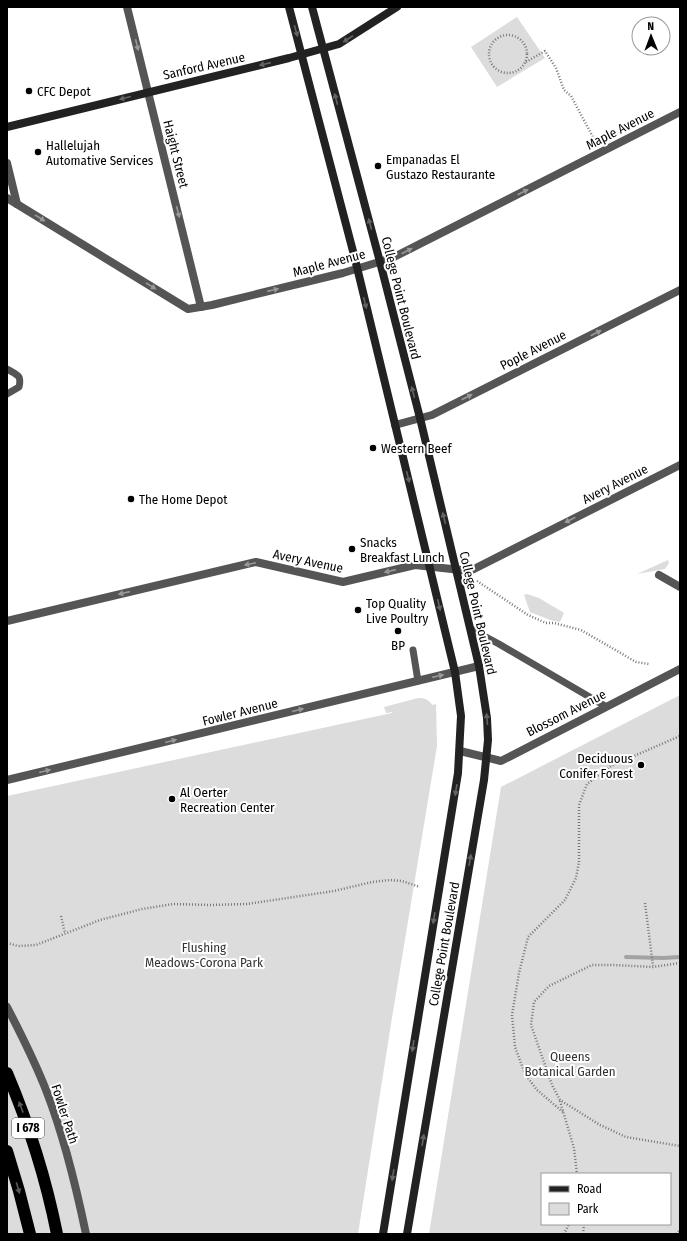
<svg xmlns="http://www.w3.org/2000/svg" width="687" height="1241" viewBox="0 0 687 1241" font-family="'Fira Sans Condensed',sans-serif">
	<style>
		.green { fill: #dcdcdc; fill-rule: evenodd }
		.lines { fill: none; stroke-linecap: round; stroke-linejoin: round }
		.stream { stroke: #a3a3a3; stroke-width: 4 }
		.highway-casing { stroke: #dbdbdb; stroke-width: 14 }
		.path { stroke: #777; stroke-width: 2.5; stroke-dasharray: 1 2; stroke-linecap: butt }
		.lane { stroke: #555; stroke-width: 7 }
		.street { stroke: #555; stroke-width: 8 }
		.secondary { stroke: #222; stroke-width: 8 }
		.highway { stroke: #000; stroke-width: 12 }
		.oneway { fill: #646464 }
		.oneway2 { fill: #999 }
		.oneway3 { fill: #595959 }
		.poi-dot { fill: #000; stroke: #fff; stroke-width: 1.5 }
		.labels { text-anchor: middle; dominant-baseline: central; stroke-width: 4; stroke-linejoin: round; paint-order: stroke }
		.shield { fill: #fff; stroke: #4c4c4c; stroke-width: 1 }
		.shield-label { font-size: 12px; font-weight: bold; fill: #000 }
		.street-label { font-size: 13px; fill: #000; stroke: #fff }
		.poi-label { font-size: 13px; fill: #000; stroke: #fff; text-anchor: start }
		.park-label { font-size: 13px; fill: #333; stroke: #fff }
	</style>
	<rect width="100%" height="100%" fill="#fff"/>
	<g class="green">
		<path d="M517,17L545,58L497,87L471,47Z"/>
		<path d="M668,560L669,563L665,569L637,574Z"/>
		<path d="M527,594L539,598L564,613L560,622L550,620L530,612L524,595Z"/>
		<path d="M680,695V1234H429L501,787ZM542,1174H670V1224H542Z"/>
		<path d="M418,698C424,698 429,699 432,705L436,704L437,746L391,1024L358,1234H7V796L392,713V712L386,713L384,707Z"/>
	</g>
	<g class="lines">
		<path class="stream" d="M626,957L663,958L680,957"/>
		<g class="highway-casing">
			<g id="highway">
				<path d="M7,1073C29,1125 46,1179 57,1234"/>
				<path d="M7,1151L19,1191L30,1234"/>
			</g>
		</g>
		<g class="path">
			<circle cx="508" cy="54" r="19"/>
			<path d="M526,62L545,51L556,68L564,90L571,96L593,137"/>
			<path d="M477,581L528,615L546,623H554L581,630L636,662L649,664"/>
			<path d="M645,903L653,966"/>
			<path d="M61,916L65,933"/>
			<path d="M7,943L18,946L36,945L100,920L142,909L173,904L211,905L247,904L334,891L372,882L390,880L402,881L420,887"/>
			<path d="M680,963L653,967L613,965H592L549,986L534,1002L531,1025L552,1085L560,1100L600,1125L626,1137L680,1146"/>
			<path d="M560,1101L574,1148L577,1174"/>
			<path d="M563,1112L537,1090L525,1074L515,1047L512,1015L519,973L528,937L565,900L576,878L579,862V805L587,784L611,766L680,736"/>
			<path d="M564,1234L569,1224"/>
			<path d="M583,1234L584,1224"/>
			<path d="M676,1234L680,1230"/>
		</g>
		<g class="lane">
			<path d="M7,369C17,375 22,375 19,387L7,394"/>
			<path d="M471,629L499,644L605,706"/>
			<path d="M413,650L418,681"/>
		</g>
		<g class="street">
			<path d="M127,7L201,307"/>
			<path d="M7,163L17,204"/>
			<path d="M7,198L188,309L212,305L343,273L392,258L680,112"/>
			<path d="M395,425L432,415L680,290"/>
			<path d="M659,575L680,587"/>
			<path d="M7,621L256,562L343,582L415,565L470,571L680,465"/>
			<path d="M460,751L501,761L680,669"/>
			<path d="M7,780L479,666"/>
			<path d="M7,1007C21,1034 35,1062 46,1090C64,1136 76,1186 86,1234"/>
		</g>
		<g class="secondary">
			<path d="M289,7L354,255L455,672L461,716L458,773L383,1234"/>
			<path d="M312,7L380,262L420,418L479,666L487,718L488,740L484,780L407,1234"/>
			<path d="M7,127L289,58L339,44L397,7"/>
		</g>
		<use href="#highway" class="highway"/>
	</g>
	<defs><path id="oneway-solid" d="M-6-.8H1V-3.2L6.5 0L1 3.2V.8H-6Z"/></defs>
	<g class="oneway">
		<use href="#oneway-solid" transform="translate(296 31) rotate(74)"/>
		<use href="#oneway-solid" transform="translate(348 39) rotate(147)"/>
		<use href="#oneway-solid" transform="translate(265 64) rotate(167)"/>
		<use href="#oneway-solid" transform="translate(125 98) rotate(166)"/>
		<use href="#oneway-solid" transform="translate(336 99) rotate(-105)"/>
		<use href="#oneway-solid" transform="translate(370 224) rotate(-105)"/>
		<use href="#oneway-solid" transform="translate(365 303) rotate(76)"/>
		<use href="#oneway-solid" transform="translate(413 392) rotate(-104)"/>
		<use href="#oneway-solid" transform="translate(408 477) rotate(76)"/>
		<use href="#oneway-solid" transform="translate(444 518) rotate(-104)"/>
		<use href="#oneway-solid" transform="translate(439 605) rotate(77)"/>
		<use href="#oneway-solid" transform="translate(487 719) rotate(-95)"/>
		<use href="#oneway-solid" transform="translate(456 790) rotate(99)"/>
		<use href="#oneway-solid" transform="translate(470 860) rotate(-80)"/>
		<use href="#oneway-solid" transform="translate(434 918) rotate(99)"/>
		<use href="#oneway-solid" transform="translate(413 1046) rotate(99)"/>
		<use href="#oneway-solid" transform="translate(423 1140) rotate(-81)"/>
		<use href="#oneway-solid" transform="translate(393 1175) rotate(99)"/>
	</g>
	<g class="oneway2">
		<use href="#oneway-solid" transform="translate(137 45) rotate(76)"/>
		<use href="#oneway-solid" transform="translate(523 192) rotate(-27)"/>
		<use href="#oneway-solid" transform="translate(178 212) rotate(76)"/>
		<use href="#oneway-solid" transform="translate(40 218) rotate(32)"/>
		<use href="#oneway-solid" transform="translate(407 251) rotate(-27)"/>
		<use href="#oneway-solid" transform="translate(151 286) rotate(32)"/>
		<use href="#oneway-solid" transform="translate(273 290) rotate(-13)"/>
		<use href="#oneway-solid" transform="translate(596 333) rotate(-27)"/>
		<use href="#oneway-solid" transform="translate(467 397) rotate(-27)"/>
		<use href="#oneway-solid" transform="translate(570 520) rotate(153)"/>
		<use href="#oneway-solid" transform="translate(250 564) rotate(168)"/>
		<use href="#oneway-solid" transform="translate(390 571) rotate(167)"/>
		<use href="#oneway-solid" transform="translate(124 593) rotate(167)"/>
		<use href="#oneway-solid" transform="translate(438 676) rotate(-13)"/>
		<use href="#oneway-solid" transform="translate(298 710) rotate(-14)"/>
		<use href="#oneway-solid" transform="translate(171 741) rotate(-14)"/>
		<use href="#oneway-solid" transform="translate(45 771) rotate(-14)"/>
	</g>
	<g class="oneway3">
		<use href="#oneway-solid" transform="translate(21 1107) rotate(-111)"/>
		<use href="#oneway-solid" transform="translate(18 1188) rotate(74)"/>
	</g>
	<g class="poi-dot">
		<circle cx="29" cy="91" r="4"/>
		<circle cx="38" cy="152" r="4"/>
		<circle cx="378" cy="166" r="4"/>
		<circle cx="373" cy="448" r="4"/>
		<circle cx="131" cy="499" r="4"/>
		<circle cx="352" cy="549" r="4"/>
		<circle cx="358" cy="610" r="4"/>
		<circle cx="398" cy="631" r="4"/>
		<circle cx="641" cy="765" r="4"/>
		<circle cx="172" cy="799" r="4"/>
	</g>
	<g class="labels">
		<rect class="shield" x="12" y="1118" width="32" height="20" rx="3"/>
		<g class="shield-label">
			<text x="28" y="1128">I 678</text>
		</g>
		<g class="street-label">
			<text transform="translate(204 66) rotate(-13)">Sanford Avenue</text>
			<text transform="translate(620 129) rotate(-27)">Maple Avenue</text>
			<text transform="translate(176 154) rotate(76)">Haight Street</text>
			<text transform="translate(329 263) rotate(-15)">Maple Avenue</text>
			<text transform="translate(401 298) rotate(76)">College Point Boulevard</text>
			<text transform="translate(533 350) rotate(-27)">Pople Avenue</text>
			<text transform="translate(615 484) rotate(-27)">Avery Avenue</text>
			<text transform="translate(308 561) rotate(12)">Avery Avenue</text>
			<text transform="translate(478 613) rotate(77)">College Point Boulevard</text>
			<text transform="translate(240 712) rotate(-14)">Fowler Avenue</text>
			<text transform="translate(566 713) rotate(-27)">Blossom Avenue</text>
			<text transform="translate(444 944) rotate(-80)">College Point Boulevard</text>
			<text transform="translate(65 1114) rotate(72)">Fowler Path</text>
		</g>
		<g class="poi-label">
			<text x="37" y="91">CFC Depot</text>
			<text x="46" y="145">Hallelujah<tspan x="46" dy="15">Automative Services</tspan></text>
			<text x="386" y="159">Empanadas El<tspan x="386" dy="15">Gustazo Restaurante</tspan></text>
			<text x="381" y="448">Western Beef</text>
			<text x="139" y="499">The Home Depot</text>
			<text x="360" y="542">Snacks<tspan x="360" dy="15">Breakfast Lunch</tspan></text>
			<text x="366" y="603">Top Quality<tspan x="366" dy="15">Live Poultry</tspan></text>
			<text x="398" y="645" text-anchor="middle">BP</text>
			<text x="633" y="758" text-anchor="end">Deciduous<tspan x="633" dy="15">Conifer Forest</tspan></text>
			<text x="180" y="792">Al Oerter<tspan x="180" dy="15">Recreation Center</tspan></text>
		</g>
		<g class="park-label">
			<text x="204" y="947">Flushing<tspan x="204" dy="15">Meadows-Corona Park</tspan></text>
			<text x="570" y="1056">Queens<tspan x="570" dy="15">Botanical Garden</tspan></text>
		</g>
	</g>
	<rect width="687" height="1241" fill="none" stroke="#000000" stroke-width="16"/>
	<rect x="541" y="1173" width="130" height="52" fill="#ffffff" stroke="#999999"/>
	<rect x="549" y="1186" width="20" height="6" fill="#222222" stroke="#999999"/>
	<text x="577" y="1193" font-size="12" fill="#000000">Road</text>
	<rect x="549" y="1203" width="20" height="12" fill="#dcdcdc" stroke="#999999"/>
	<text x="577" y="1213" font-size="12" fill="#000000">Park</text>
	<g transform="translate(651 36) rotate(359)"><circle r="19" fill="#ffffff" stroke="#999999"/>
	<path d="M0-3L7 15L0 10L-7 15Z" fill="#000000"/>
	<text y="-6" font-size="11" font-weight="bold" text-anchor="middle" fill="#000000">N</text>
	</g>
</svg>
